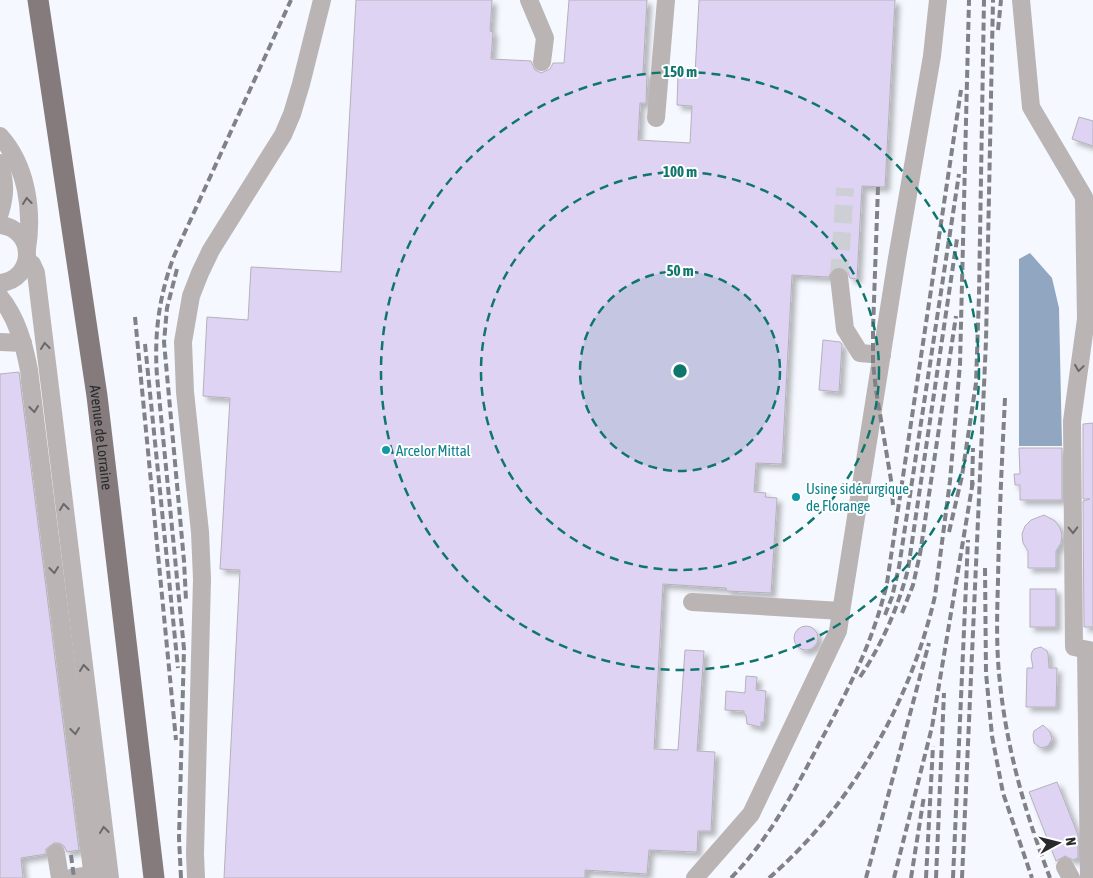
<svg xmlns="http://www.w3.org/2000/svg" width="1093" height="878" viewBox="0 0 1093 878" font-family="'Asap Condensed',sans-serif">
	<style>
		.water { fill: #90a6c1 }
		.building { fill: #dfd3f3; stroke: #b5b1bb; filter: url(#shadow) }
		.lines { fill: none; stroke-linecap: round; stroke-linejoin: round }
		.minor-tunnel { stroke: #cccfd4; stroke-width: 18; stroke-dasharray: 18 9; stroke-linecap: butt }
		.minor { stroke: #bab4b4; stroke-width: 18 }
		.major { stroke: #857b7c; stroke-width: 21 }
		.rail { stroke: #808287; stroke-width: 4; stroke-dasharray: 8 4; stroke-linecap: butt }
		.oneway { stroke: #6a686a }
		.ring { fill: none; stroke: #0f766e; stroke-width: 2.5; stroke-dasharray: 9 6 }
		.culture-dot { fill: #0f9aa8; stroke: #fff; stroke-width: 2 }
		.labels { text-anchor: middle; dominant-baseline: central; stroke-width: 4; stroke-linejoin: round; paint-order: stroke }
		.street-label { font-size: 15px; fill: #282a2e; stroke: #fff }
		.culture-label { font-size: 15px; fill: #0d838f; stroke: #fff; text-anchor: start }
		.centre { fill: #0f766e; stroke: #fff; stroke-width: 2.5 }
		.ring-label { font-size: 15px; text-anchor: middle; font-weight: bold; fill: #0f766e; stroke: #fff; stroke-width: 4; stroke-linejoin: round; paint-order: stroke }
	</style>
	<defs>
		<filter id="shadow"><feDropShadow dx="4.5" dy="4.5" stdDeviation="2.5" flood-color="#0004"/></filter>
	</defs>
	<rect width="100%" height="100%" fill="#f5f8fe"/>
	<path class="water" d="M1030,253L1052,278L1059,308L1062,446H1019V259Z"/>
	<g class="building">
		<path d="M356,0H492L490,31L493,32L491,59L531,61L535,70L541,73L550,69L553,63H564L569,0H647L643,73H647L646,103H640L638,140L690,143L692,106L677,105L678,74H695L699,0H895L885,187L862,186L857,279L850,278L847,270L838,266L832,269L829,277L792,275L782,464L756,463L754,492L766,493L765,497L777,498L771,593L727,591L726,588L663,584L654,749L678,750L685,650L704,651L697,751L715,752L711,831H698L697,852L649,850L647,874L585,870V878H224L240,570L220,569L230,398L203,396L207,317L248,320L251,267L341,272Z"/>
		<path d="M1079,117L1093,121V146L1072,139Z"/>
		<path d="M823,340L840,342L842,344L839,392L819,390Z"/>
		<path d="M19,372L79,850L67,852L64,846L59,843H54L46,849V854L21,858L23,878H0V374Z"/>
		<path d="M1093,423V627H1084L1083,501L1090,499H1083V424Z"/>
		<path d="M1019,448H1062V500H1020V485H1015L1014,474H1020Z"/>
		<path d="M1044,515L1055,521L1060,528L1062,535L1061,543L1056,551V568H1028V551L1023,543L1022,534L1025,526L1031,520Z"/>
		<rect x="1030" y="589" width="26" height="38"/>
		<circle cx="806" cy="638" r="12"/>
		<path d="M1041,647L1047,651L1048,654L1049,668H1057L1056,707H1026L1027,668H1033L1031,656L1032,652L1034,649Z"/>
		<path d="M746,676L757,677L756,690L766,691L764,722H761V727L747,724L746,715L744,714V711L725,710L726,691L745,693Z"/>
		<path d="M1043,725L1050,732L1052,739L1048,746L1041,748L1034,743L1033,735L1034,731Z"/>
		<path d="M1057,782L1078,835V858L1073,860L1065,856L1056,861L1029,792Z"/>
	</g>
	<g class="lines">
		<path class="minor-tunnel" d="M839,277L845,188"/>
		<g class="minor">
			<path d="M529,0L545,38L542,62"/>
			<path d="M1021,0L1031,107L1084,197L1086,319L1072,421L1074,647L1093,651"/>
			<path d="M656,118L666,0"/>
			<path d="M0,136C27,166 33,211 27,249"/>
			<path d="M0,163C5,183 6,193 0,213"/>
			<path d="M0,225C36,229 36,279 0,283"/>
			<path d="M27,261L32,264L36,273L110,878"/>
			<path d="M839,277L845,329L860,353L882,355"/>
			<path d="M0,297C17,318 24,344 29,370L93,878"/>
			<path d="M0,342L23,343"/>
			<path d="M692,602L841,611"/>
			<path d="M1086,650L1089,878"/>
			<path d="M56,853L60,878"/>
			<path d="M1065,867L1071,878"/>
			<path d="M71,878L104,873"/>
			<path d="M196,878L195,854L202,579L200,532L185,392L183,342L191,296L200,273L211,250L283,135L292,114L301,84L322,0"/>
			<path d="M695,878L751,814L838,631L897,258L932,56L938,0"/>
		</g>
		<path class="major" id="s1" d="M38,0L97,396L154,878"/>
		<g class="rail">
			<path d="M998,30L1001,0"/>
			<path d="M878,187L873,329V363L876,390L891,480L893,505"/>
			<path d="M177,269L167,308L164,342L184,561L186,600"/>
			<path d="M135,317L176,740"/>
			<path d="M145,344L178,668"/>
			<path d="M1005,398C1002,459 999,520 998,581C997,615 996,649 1000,683C1007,751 1026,815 1050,878"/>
			<path d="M972,488L973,448"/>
			<path d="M949,532L962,476L976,383L979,296L984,0"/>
			<path d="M985,568L986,673L992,736L1003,793L1032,878"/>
			<path d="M902,613L913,585L920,554L956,316"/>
			<path d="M885,615L892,597L899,567L959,174"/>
			<path d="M860,677C882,644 898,608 908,569L957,239"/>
			<path d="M71,855L74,878"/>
			<path d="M181,878L179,838L184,649L157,376C154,334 159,296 174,256L291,0"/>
			<path d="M731,878C769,839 794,792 819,744C848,690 873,643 887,583L961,90"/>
			<path d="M769,878C851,807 911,701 935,596L950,481L960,364L969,0"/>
			<path d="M866,878L929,643"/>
			<path d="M894,878L932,727L973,481"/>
			<path d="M911,878L924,796"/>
			<path d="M926,878L933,746"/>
			<path d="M936,878L944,693"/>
			<path d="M953,878L968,540"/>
			<path d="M962,878L986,341L993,0"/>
		</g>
	</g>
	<defs><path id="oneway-chevron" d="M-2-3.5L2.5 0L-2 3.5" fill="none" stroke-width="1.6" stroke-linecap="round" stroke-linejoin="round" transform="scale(1.25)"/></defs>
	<g class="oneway">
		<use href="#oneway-chevron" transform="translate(27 201) rotate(-97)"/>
		<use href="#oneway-chevron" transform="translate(45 346) rotate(-97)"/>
		<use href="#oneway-chevron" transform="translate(1079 368) rotate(98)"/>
		<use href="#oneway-chevron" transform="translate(34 409) rotate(83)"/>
		<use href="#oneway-chevron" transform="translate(64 507) rotate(-97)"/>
		<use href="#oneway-chevron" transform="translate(1073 530) rotate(89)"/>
		<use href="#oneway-chevron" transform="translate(54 570) rotate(83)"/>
		<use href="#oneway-chevron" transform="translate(84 668) rotate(-97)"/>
		<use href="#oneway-chevron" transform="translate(75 731) rotate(83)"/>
		<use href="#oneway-chevron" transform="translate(104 830) rotate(-97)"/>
	</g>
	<circle cx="680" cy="371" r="100" fill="#0f766e" fill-opacity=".12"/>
	<g class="ring">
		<circle cx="680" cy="371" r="100"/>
		<circle cx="680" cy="371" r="199"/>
		<circle cx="680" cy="371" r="299"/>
	</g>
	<g class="culture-dot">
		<circle cx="386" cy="450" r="5"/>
		<circle cx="796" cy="497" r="5"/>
	</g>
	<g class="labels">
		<g class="street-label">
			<text stroke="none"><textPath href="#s1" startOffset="442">Avenue de Lorraine</textPath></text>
		</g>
		<g class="culture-label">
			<text x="396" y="450">Arcelor Mittal</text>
			<text x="806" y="488">Usine sidérurgique<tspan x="806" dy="17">de Florange</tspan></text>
		</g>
	</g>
	<circle cx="680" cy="371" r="8" class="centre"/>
	<g class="ring-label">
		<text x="680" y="77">150 m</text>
		<text x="680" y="177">100 m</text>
		<text x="680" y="276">50 m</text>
	</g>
	<g transform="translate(1058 843) rotate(83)" stroke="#ffffff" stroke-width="4" paint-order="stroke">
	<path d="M0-4L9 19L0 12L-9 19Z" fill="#282a2e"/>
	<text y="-8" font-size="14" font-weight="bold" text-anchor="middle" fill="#282a2e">N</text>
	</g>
</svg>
